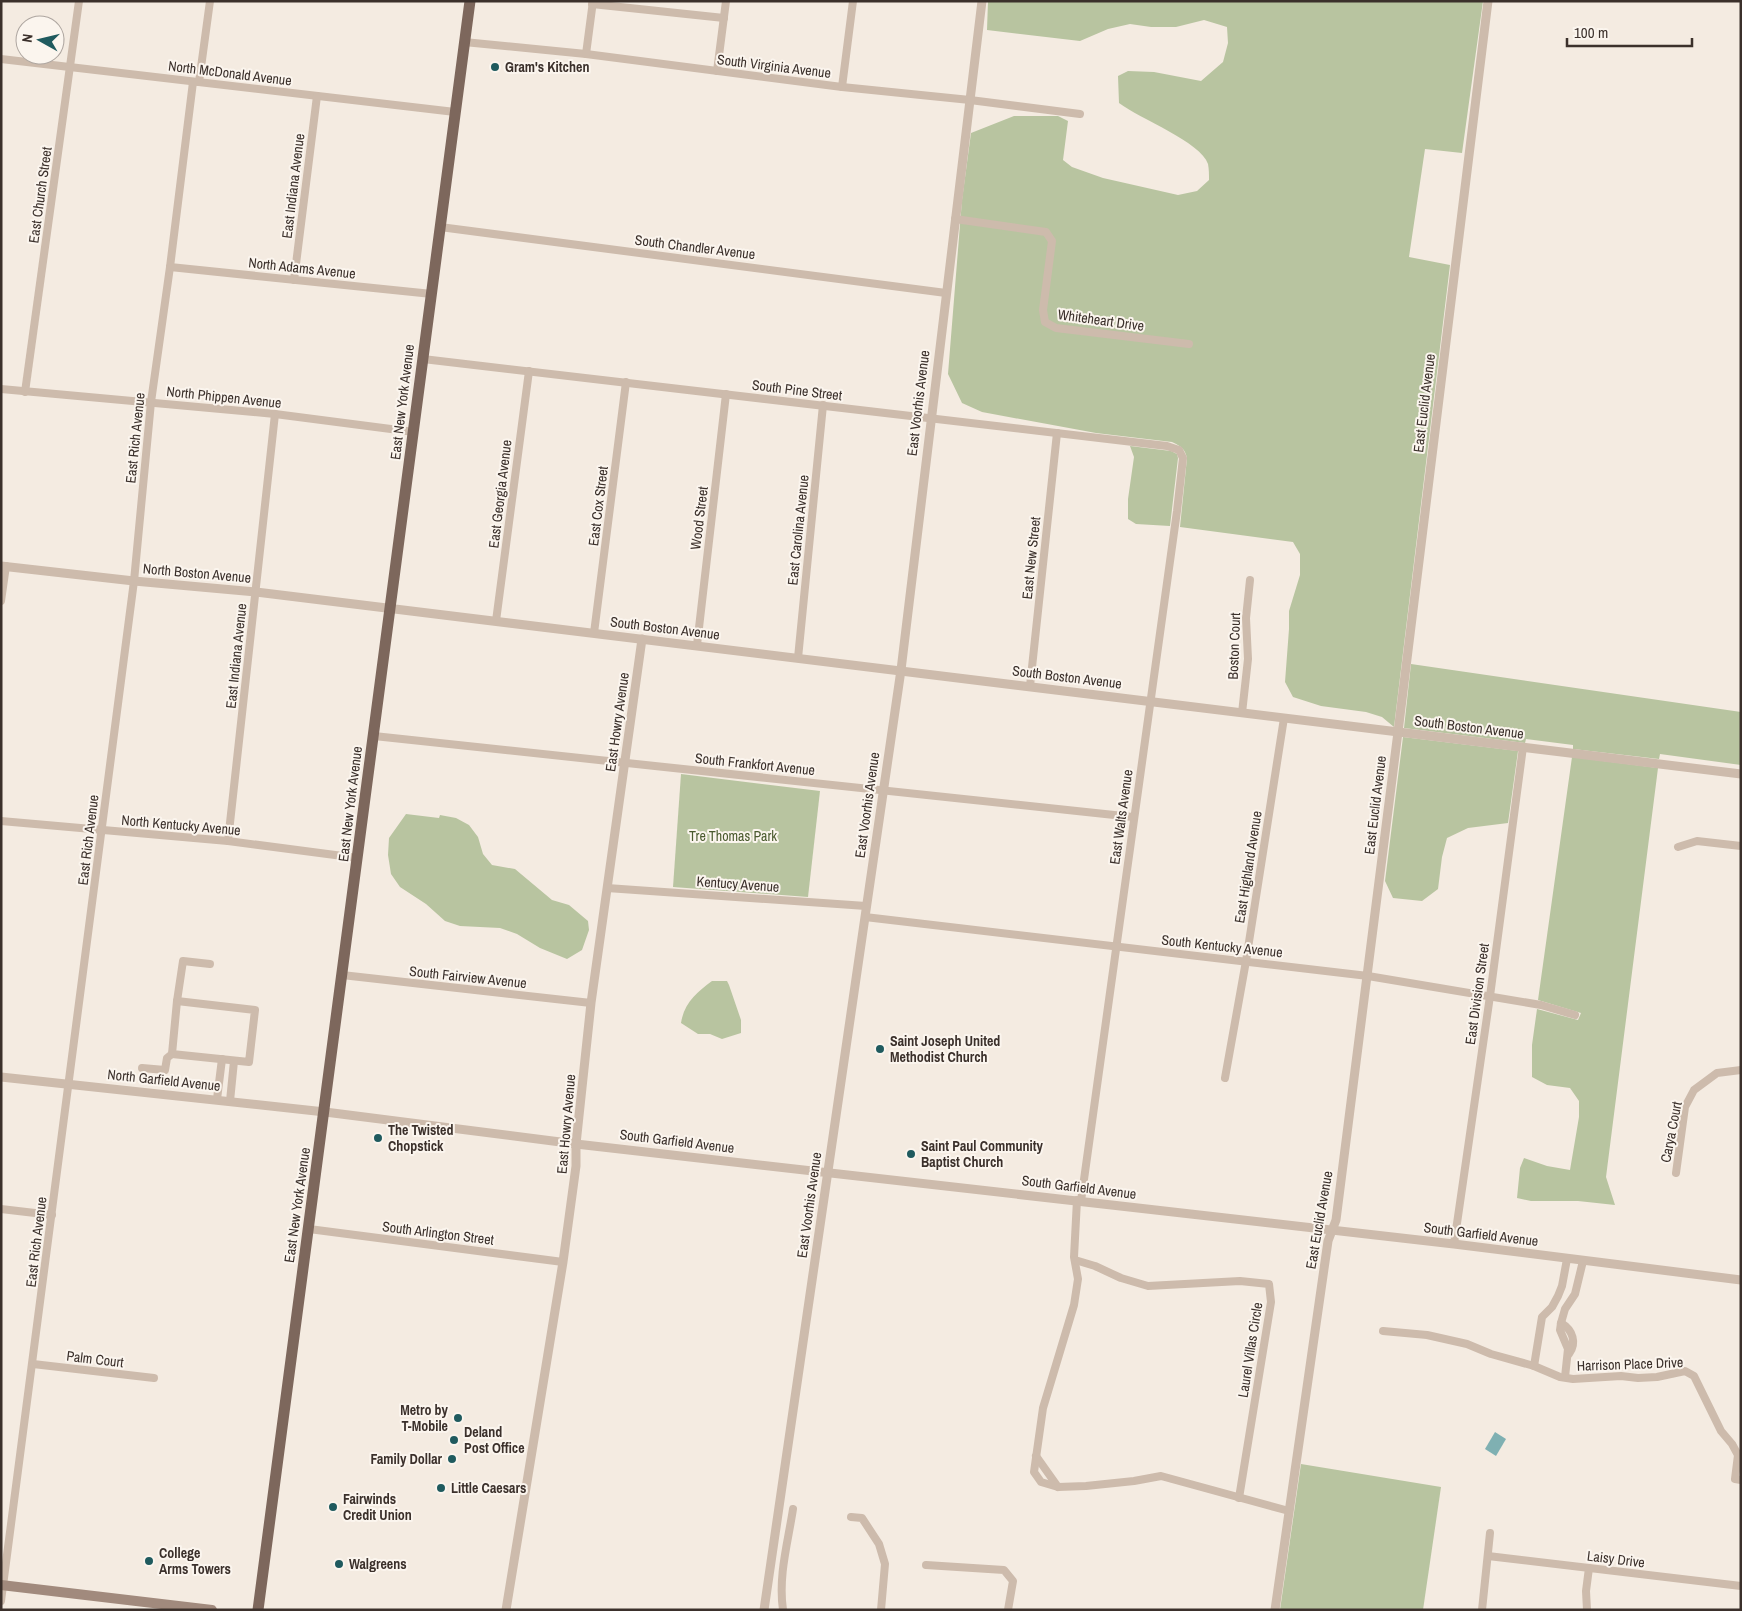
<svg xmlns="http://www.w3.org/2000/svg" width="1742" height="1611" viewBox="0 0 1742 1611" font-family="'Archivo Narrow',sans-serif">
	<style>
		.green { fill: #b8c4a0 }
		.water { fill: #7fb0b2 }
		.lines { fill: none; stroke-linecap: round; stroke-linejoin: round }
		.minor { stroke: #cdbbac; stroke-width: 8 }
		.tertiary { stroke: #cdbbac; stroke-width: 9 }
		.secondary { stroke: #a18a7d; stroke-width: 10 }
		.primary { stroke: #7d675c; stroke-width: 11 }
		.poi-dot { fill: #1f5a5e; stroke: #fbf5ee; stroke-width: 2 }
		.labels { text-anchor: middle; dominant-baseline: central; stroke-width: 4; stroke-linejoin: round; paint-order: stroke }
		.street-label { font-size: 14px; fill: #3b302b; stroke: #fbf5ee }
		.poi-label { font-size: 14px; font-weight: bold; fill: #3b302b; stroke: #fbf5ee; text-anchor: start }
		.park-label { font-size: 14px; fill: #4a5a2e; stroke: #fbf5ee }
	</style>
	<rect width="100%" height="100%" fill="#f4ebe1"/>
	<g class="green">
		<path d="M988,1H1483L1462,153L1425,149L1409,257L1450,265L1394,727L1382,717L1366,712L1321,706L1293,697L1285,682L1289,629V611L1300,575V554L1293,542L1180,527L1187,458C1185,449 1181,446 1172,442L1096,433L982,412L962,403L948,374L962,200L971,133L1014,116H1058L1068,121L1063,160L1072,167L1103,178L1178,195L1197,191L1209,180C1209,175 1209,169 1208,164C1201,142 1140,119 1119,103L1118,76L1128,71L1154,72L1201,81L1223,62L1228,43L1227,27L1204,20L1176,27H1151L1130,24L1108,29L1080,41L987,30Z"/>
		<path d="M1130,446L1171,451L1177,454L1178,458L1170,526L1136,524L1128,519V499L1134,457Z"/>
		<path d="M1411,664L1741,712V765L1660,754L1659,759L1573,749V745L1526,739L1525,743L1404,728Z"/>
		<path d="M1403,737L1518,751L1508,823L1468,828L1447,838L1442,857L1438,889L1422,901L1393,898L1385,881Z"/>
		<path d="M1572,757L1658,768L1606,1177L1615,1205L1578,1201H1531L1517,1198L1520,1168L1524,1158L1547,1166L1570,1170L1579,1117V1101L1570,1088L1547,1085L1532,1077V1045L1537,1009L1578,1020L1581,1013L1538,1000Z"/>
		<path d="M681,774L820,791L808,897L673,887Z"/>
		<path d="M406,814L439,818L440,815L456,818L469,825L478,837L483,854L492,865L515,869L552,900L569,905L588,921L589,930L582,950L567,959L540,948L517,934L500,928L460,926L445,921L426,904L400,887L391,874L388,855L389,838Z"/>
		<path d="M712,981H727L729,985L741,1020V1033L722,1039L710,1034H698L681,1023C684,1003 697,992 712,981Z"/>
		<path d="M1301,1464L1441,1487L1423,1610H1280Z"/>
	</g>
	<path class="water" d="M1495,1432L1506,1439L1496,1456L1485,1449Z"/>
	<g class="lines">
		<g class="minor">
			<path d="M592,4L724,18"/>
			<path d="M464,42L586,54L842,87L970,100L1080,114"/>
			<path d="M586,54L593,1"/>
			<path d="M1,59L455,112"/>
			<path d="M717,71L726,1"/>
			<path d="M199,82L210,1"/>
			<path d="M842,87L853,1"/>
			<path d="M955,219L1046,232L1052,241L1043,310L1045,322L1056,328L1189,344"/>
			<path d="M440,227L946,293"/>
			<path d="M170,267L432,294"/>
			<path d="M294,280L317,96"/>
			<path d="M423,359L1167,446L1179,450L1183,458L1177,511L1081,1201"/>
			<path d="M1,389L275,414L414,432"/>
			<path d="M25,392L79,1"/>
			<path d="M1,601L6,566"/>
			<path d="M496,621L529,371"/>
			<path d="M594,633L626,382"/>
			<path d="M697,645L726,394"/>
			<path d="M798,658L823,405"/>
			<path d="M1030,686L1057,433"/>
			<path d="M1242,713L1248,659L1246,618L1250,580"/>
			<path d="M374,736L1133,817"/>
			<path d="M1,821L228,841L358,858"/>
			<path d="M228,841L275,414"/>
			<path d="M1678,847L1697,841L1741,846"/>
			<path d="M607,888L866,906"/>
			<path d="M865,917L1368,976L1541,1005L1575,1015"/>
			<path d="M342,975L591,1003"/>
			<path d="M177,1001L255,1010L249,1062L172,1054Z"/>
			<path d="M177,1001L183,961L210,964"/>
			<path d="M142,1068L165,1070L167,1058L172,1054"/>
			<path d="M1225,1078L1246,961L1284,718"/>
			<path d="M217,1099L222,1059"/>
			<path d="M230,1101L234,1061"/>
			<path d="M1676,1173L1685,1107L1694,1090L1717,1073L1741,1070"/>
			<path d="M1077,1200L1074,1257L1078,1279L1074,1305L1043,1408L1034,1472L1041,1482L1058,1487L1086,1486L1134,1481L1161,1476L1289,1511"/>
			<path d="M1,1209L52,1215"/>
			<path d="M309,1229L563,1262"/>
			<path d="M1454,1244L1490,996L1523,747"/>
			<path d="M1075,1260L1095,1266L1121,1278L1148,1286L1240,1281L1269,1284L1271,1302L1239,1498"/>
			<path d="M1561,1323C1573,1330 1577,1343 1569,1354"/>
			<path d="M1383,1331L1427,1335L1467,1344L1491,1354L1534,1366L1560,1377L1573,1379L1621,1376L1638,1378L1657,1377L1685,1371L1694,1376L1721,1431L1732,1444L1738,1455L1735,1479L1741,1480"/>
			<path d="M33,1364L154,1378"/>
			<path d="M1534,1366L1542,1317L1552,1307L1558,1296L1562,1286L1567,1259"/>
			<path d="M1565,1377L1568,1349L1560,1330L1561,1323L1565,1309L1575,1294L1583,1261"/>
			<path d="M1036,1456L1058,1487"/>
			<path d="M851,1517L862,1518L879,1544L885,1564L881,1610"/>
			<path d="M1488,1556L1741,1586"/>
			<path d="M926,1565L1004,1570L1013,1581L1008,1610"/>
			<path d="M1,1601L134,581L151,402L170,267L193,82"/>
			<path d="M783,1610C778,1576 788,1542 793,1509"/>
			<path d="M1482,1610L1490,1533"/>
			<path d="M1587,1610L1586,1591L1589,1568"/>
		</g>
		<g class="tertiary">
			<path d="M1,566L134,581L256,592L1741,774"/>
			<path d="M1,1077L325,1112L576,1144L1454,1244L1741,1280"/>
			<path d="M506,1610L563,1262L576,1166V1144L591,1003L642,639"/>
			<path d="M764,1610L901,670L982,1"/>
			<path d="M1275,1610L1328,1241L1336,1220L1398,732L1488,1"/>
		</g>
		<path class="secondary" d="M1,1585L212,1610"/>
		<path class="primary" d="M258,1610L470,1"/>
	</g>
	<g class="poi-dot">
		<circle cx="495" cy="67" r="5"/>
		<circle cx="880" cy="1049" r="5"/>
		<circle cx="378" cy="1138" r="5"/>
		<circle cx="911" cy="1154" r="5"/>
		<circle cx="458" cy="1418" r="5"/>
		<circle cx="454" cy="1440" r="5"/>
		<circle cx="452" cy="1459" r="5"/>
		<circle cx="441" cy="1488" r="5"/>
		<circle cx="333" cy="1507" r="5"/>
		<circle cx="149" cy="1561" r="5"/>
		<circle cx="339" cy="1564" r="5"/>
	</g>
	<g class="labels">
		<g class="street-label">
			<text transform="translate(774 66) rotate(7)">South Virginia Avenue</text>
			<text transform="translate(230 73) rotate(7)">North McDonald Avenue</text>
			<text transform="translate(293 186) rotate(-83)">East Indiana Avenue</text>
			<text transform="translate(40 195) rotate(-82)">East Church Street</text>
			<text transform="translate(695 247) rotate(7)">South Chandler Avenue</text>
			<text transform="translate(302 268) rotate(6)">North Adams Avenue</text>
			<text transform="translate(1101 320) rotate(8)">Whiteheart Drive</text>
			<text transform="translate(797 390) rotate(7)">South Pine Street</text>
			<text transform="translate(224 397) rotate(6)">North Phippen Avenue</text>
			<text transform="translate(402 402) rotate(-83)">East New York Avenue</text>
			<text transform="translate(918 403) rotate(-83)">East Voorhis Avenue</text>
			<text transform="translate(1424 403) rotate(-83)">East Euclid Avenue</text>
			<text transform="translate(135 438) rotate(-84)">East Rich Avenue</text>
			<text transform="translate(500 494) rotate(-83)">East Georgia Avenue</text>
			<text transform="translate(598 506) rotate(-83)">East Cox Street</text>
			<text transform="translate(699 518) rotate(-83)">Wood Street</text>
			<text transform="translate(798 530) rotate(-84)">East Carolina Avenue</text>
			<text transform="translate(1031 558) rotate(-84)">East New Street</text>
			<text transform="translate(197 573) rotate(5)">North Boston Avenue</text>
			<text transform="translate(665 628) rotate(7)">South Boston Avenue</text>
			<text transform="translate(1234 646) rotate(-88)">Boston Court</text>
			<text transform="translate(236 656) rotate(-84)">East Indiana Avenue</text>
			<text transform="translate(1067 677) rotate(7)">South Boston Avenue</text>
			<text transform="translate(617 722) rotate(-82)">East Howry Avenue</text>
			<text transform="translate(1469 727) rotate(7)">South Boston Avenue</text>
			<text transform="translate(755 764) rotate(6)">South Frankfort Avenue</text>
			<text transform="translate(350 804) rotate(-83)">East New York Avenue</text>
			<text transform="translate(867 805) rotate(-82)">East Voorhis Avenue</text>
			<text transform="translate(1375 805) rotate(-83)">East Euclid Avenue</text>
			<text transform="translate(1121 817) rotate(-82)">East Walts Avenue</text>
			<text transform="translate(181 825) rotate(5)">North Kentucky Avenue</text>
			<text transform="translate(88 840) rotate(-83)">East Rich Avenue</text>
			<text transform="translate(1248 867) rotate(-81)">East Highland Avenue</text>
			<text transform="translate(738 884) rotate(4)">Kentucy Avenue</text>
			<text transform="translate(1222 946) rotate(6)">South Kentucky Avenue</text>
			<text transform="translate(468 977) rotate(6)">South Fairview Avenue</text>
			<text transform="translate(1477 994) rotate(-82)">East Division Street</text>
			<text transform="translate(164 1080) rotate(6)">North Garfield Avenue</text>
			<text transform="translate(566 1124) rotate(-85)">East Howry Avenue</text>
			<text transform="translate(1671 1132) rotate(-79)">Carya Court</text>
			<text transform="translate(677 1141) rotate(7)">South Garfield Avenue</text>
			<text transform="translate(1079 1187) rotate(7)">South Garfield Avenue</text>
			<text transform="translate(297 1205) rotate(-82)">East New York Avenue</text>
			<text transform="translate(809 1205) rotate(-82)">East Voorhis Avenue</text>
			<text transform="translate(1319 1220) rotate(-80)">East Euclid Avenue</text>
			<text transform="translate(438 1233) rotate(7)">South Arlington Street</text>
			<text transform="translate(1481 1234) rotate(7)">South Garfield Avenue</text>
			<text transform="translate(36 1242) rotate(-83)">East Rich Avenue</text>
			<text transform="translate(1250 1350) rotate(-81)">Laurel Villas Circle</text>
			<text transform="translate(95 1359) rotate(7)">Palm Court</text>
			<text transform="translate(1630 1364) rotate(-2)">Harrison Place Drive</text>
			<text transform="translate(1616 1559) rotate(7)">Laisy Drive</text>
		</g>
		<g class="poi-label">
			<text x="505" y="67">Gram's Kitchen</text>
			<text x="890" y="1041">Saint Joseph United<tspan x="890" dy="16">Methodist Church</tspan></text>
			<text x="388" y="1130">The Twisted<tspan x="388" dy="16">Chopstick</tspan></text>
			<text x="921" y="1146">Saint Paul Community<tspan x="921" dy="16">Baptist Church</tspan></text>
			<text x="448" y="1410" text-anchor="end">Metro by<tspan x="448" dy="16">T-Mobile</tspan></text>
			<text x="464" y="1432">Deland<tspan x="464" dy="16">Post Office</tspan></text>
			<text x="442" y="1459" text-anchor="end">Family Dollar</text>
			<text x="451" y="1488">Little Caesars</text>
			<text x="343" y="1499">Fairwinds<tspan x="343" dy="16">Credit Union</tspan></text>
			<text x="159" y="1553">College<tspan x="159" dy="16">Arms Towers</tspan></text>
			<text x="349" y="1564">Walgreens</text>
		</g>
		<g class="park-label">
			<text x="733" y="836">Tre Thomas Park</text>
		</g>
	</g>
	<rect width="1742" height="1611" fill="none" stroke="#3b302b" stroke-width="5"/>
	<g transform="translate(40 40) rotate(278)"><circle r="24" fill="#fbf5ee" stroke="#aea6a0"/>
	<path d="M0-4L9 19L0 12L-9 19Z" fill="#1f5a5e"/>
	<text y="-8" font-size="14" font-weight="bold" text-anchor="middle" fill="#3b302b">N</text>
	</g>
	<path d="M1567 38v8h125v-8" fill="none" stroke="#3b302b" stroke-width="2.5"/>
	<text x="1574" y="38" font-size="15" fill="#3b302b" stroke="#fbf5ee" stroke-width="4" paint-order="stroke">100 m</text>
</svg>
